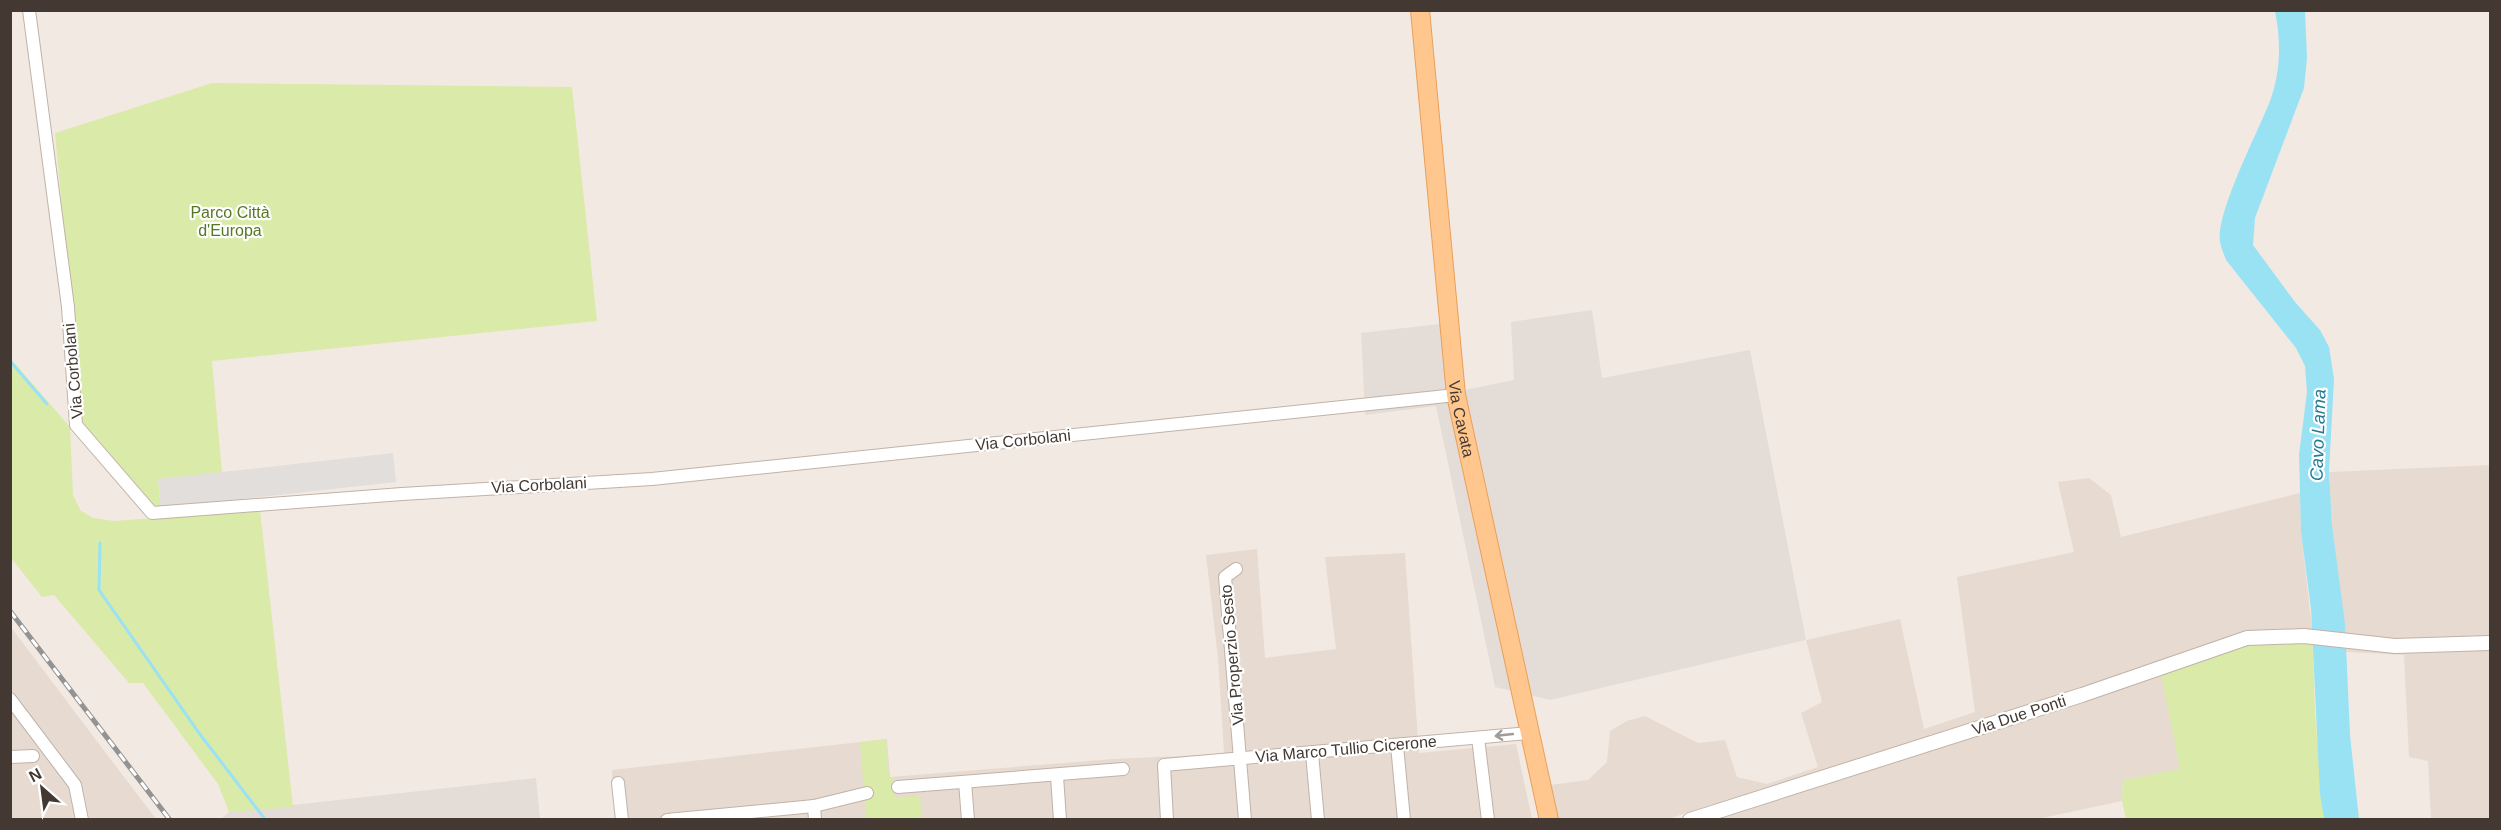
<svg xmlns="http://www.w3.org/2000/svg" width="2501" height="830" viewBox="0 0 2501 830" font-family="Helvetica,sans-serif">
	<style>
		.residential { fill: #e7dad0 }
		.industrial { fill: #e4dcd7 }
		.green { fill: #daeaa8 }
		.parking { fill: #e2dedb }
		.water { fill: #99e2f4 }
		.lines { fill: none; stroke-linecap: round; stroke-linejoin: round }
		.stream { stroke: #99e2f4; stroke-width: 3 }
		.minor-casing { stroke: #c1b2a7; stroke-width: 14 }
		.tertiary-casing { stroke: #c1b2a7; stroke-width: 16 }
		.primary-casing { stroke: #ea9f58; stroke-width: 20 }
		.minor { stroke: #fff; stroke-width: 12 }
		.tertiary { stroke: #fff; stroke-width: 14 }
		.primary { stroke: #ffc78e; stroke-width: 18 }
		.rail-casing { stroke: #939393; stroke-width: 5 }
		.rail { stroke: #fff; stroke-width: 3; stroke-dasharray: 9; stroke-linecap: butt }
		.oneway { stroke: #a29c98 }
		.labels { text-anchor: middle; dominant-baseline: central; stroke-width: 4.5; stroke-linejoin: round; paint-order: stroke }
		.park-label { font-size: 16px; fill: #567823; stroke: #fff }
		.street-label { font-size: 16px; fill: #443932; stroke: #fff }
		.water-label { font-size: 18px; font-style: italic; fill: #227c94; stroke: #fff }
	</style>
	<rect width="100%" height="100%" fill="#f2eae2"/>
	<g class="residential">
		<path d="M2490,465V819H2431L2428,761L2409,757L2404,655L2346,652L2332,525L2329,472Z"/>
		<path d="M2089,478L2111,495L2121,537L2300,493L2301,532L2312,629L2257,640L2180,770L2123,780L2122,801L2033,820H1724L1711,805L1668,819L1548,820L1542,786L1588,780L1607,762L1610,731L1627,721L1645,716L1698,743L1725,740L1737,777L1767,784L1818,767L1801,713L1822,702L1806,640L1900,619L1924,729L1975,712L1957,577L2074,552L2058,482Z"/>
		<path d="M1257,549L1265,658L1336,649L1325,557L1405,553L1419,753L1516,744L1532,819H616L612,770L887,739L890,777L1113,759L1224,754L1218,658L1206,555Z"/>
		<path d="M10,626L105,752L156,819H11Z"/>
	</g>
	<g class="industrial">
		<path d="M1592,310L1602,378L1750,350L1806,640L1550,700L1495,687L1436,406L1365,415L1361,333L1447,323L1455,392L1514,380L1511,322Z"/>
		<path d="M536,778L540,819L220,820L229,812Z"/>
	</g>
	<g class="green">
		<path d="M212,83L572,87L597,321L212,361L222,473L158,479L161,508L151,509L82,425L55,133Z"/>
		<path d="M10,358L70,427L73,495L81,511L93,518L114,521L260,510L293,807L229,812L218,784L143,683H129L54,595L42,597L11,558Z"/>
		<path d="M2312,629L2315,713L2324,819H2126L2122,801L2123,780L2180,769L2160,668L2257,640Z"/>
		<path d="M886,739L889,777H894L895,797L920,796L922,819H866L860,742Z"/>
	</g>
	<path class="parking" d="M393,453L396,482L161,508L158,479Z"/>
	<path class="water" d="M2275,11H2305L2307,58L2304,88L2255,218L2253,245L2295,302L2320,330L2329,347L2334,379L2329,472L2332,525L2345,624L2350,735L2359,819H2324L2320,794L2311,609L2301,532L2299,455L2307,392L2305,366L2296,348L2226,260C2224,254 2221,248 2220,242C2216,212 2258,132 2270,101C2281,71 2281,41 2275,11Z"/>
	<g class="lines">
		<g class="stream">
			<path d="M10,361L47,404"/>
			<path d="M100,543L99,590L199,733L264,818"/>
		</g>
		<g class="minor-casing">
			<g id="minor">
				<path d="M29,10L68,307L76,425L152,513L402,494L652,479L1456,395"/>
				<path d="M1236,569L1225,577L1245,820"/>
				<path d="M10,699L75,785L82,820"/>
				<path d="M1478,738L1488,820"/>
				<path d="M1397,745L1404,820"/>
				<path d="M1312,753L1318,820"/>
				<path d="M10,757L33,756"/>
				<path d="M1057,776L1060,820"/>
				<path d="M965,782L968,820"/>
				<path d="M618,783L622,820"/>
				<path d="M898,787L1123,769"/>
				<path d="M814,806L815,820"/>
				<path d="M667,820L814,806L867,793"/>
				<path d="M1167,820L1164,765L1529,733"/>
			</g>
		</g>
		<g class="tertiary-casing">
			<path id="tertiary" d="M1690,820L2082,695L2247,638L2304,636L2395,646L2490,643"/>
		</g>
		<g class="primary-casing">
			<g id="primary">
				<path id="s1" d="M1420,10L1456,395L1549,820"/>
			</g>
		</g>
		<use href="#minor" class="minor"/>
		<use href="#tertiary" class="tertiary"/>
		<use href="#primary" class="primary"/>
		<g class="rail-casing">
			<path id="rail" d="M10,611L170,820"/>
		</g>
		<use href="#rail" class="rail"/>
	</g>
	<defs><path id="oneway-shaft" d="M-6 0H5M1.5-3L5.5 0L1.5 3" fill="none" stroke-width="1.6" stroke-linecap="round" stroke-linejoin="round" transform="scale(1.5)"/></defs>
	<use class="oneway" href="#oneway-shaft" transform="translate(1504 735) rotate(174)"/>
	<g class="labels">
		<g class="park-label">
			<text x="230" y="212">Parco Città<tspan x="230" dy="18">d'Europa</tspan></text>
		</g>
		<g class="street-label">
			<text transform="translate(73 371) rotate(-95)">Via Corbolani</text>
			<text stroke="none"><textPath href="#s1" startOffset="411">Via Cavata</textPath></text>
			<text transform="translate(1023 440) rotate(-6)">Via Corbolani</text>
			<text transform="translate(539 485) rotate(-3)">Via Corbolani</text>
			<text transform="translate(1232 655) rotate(-95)">Via Properzio Sesto</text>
			<text transform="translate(2019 715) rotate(-18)">Via Due Ponti</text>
			<text transform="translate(1346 749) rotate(-5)">Via Marco Tullio Cicerone</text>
		</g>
		<g class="water-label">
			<text transform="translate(2318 435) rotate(-88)">Cavo Lama</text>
		</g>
	</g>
	<rect width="2501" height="830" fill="none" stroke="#443932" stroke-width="24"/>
	<g transform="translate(42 788) rotate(332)" stroke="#ffffff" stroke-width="4.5" paint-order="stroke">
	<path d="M0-4.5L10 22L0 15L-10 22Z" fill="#443932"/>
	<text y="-9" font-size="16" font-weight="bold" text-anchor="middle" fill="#443932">N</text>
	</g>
</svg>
